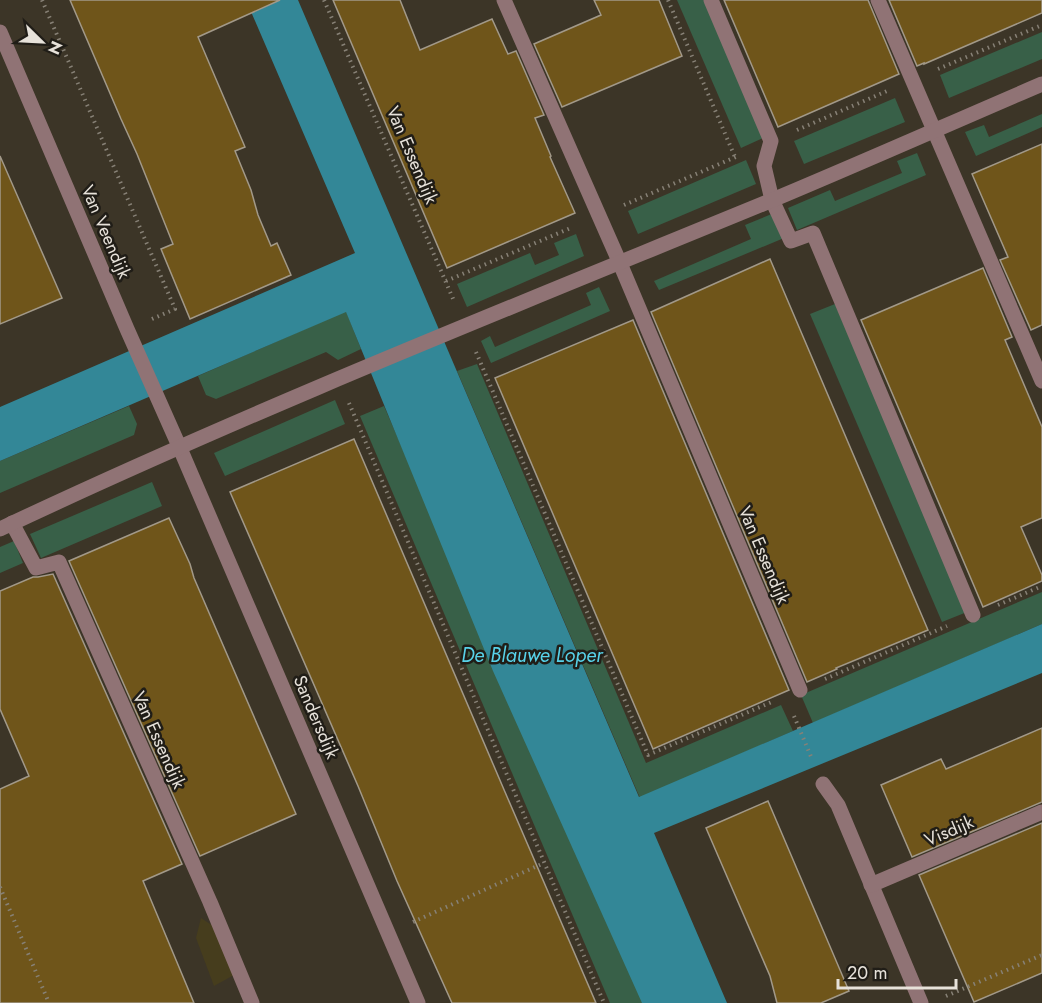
<svg xmlns="http://www.w3.org/2000/svg" width="1042" height="1003" viewBox="0 0 1042 1003" font-family="Jost,sans-serif">
	<style>
		.green { fill: #386048 }
		.sand { fill: #463d1d }
		.water { fill: #338797 }
		.building { fill: #6f551a; stroke: #a29989; stroke-width: 1.5 }
		.lines { fill: none; stroke-linecap: round; stroke-linejoin: round }
		.path { stroke: #878176; stroke-width: 4; stroke-dasharray: 1.5 4.5; stroke-linecap: butt }
		.minor { stroke: #907375; stroke-width: 15 }
		.labels { text-anchor: middle; dominant-baseline: central; stroke-width: 5; stroke-linejoin: round; paint-order: stroke }
		.street-label { font-size: 18px; fill: #e7e2da; stroke: #201d17 }
		.water-label { font-size: 20px; font-style: italic; fill: #58d2e9; stroke: #201d17 }
	</style>
	<rect width="100%" height="100%" fill="#3c3527"/>
	<g class="green">
		<path d="M677,0H705L763,138L741,148Z"/>
		<path d="M1042,32V59L949,98L940,75Z"/>
		<path d="M895,98L905,122L804,164L794,141Z"/>
		<path d="M1042,114V127L976,156L965,132L984,125L989,137Z"/>
		<path d="M917,153L926,175L797,230L788,208L830,190L835,201L902,173L897,161Z"/>
		<path d="M746,160L756,184L638,234L628,211Z"/>
		<path d="M774,213L784,238L659,290L654,281L751,239L745,225Z"/>
		<path d="M576,234L584,256L467,307L457,284L530,253L535,265L559,255L554,243Z"/>
		<path d="M599,287L610,311L491,363L481,341L490,336L495,347L591,305L586,293Z"/>
		<path d="M835,304L967,612L942,622L810,314Z"/>
		<path d="M346,311L361,349L338,360L326,352L216,399L206,395L198,376Z"/>
		<path d="M477,364L646,763L781,705L793,731L640,798L457,371Z"/>
		<path d="M335,400L345,424L225,476L214,453Z"/>
		<path d="M129,406L137,424L134,435L0,493V461Z"/>
		<path d="M384,406L643,1003H610L360,416Z"/>
		<path d="M152,482L162,506L41,558L30,534Z"/>
		<path d="M14,541L23,563L0,573V547Z"/>
		<path d="M1042,592V624L813,723L801,695Z"/>
	</g>
	<path class="sand" d="M201,918L216,928L234,975L214,986L196,938Z"/>
	<path class="water" d="M246,0H298L639,797L1042,624V673L654,833L727,1003H642L493,671L346,312L0,461V407L355,253Z"/>
	<g class="building">
		<path d="M70,0H280L198,37L245,147L235,151L251,190L258,215L271,246L277,243L291,275L190,319L161,249L173,244L137,154L121,119Z"/>
		<path d="M333,0H400L420,50L492,19L508,54L516,51L544,115L535,118L551,156L550,157L575,213L447,268Z"/>
		<path d="M594,0H659L682,56L562,107L534,44L601,15Z"/>
		<path d="M724,0H868L899,74L778,127Z"/>
		<path d="M889,0H1042V13L924,64V63L917,66Z"/>
		<path d="M1042,144V325L1031,330L1000,260L1008,257L972,174Z"/>
		<path d="M0,156L62,298L0,324Z"/>
		<path d="M770,259L928,630L836,668L837,669L807,682L651,312Z"/>
		<path d="M983,268L1012,337L1005,340L1042,427V518L1021,527L1042,575V581L983,607L861,320Z"/>
		<path d="M633,320L789,690L653,749L495,378Z"/>
		<path d="M354,439L505,792L596,1003H452L397,881L358,786L230,492Z"/>
		<path d="M169,518L190,564L194,578L296,814L200,856L69,561Z"/>
		<path d="M53,574L182,864L143,881L194,1003H0V789L29,776L0,709V591L33,577H38Z"/>
		<path d="M1042,728V802L912,857L881,785L941,759L946,769Z"/>
		<path d="M768,801L849,991L821,1003H777L770,976L706,828Z"/>
		<path d="M1042,823V973L974,1002L919,875Z"/>
	</g>
	<g class="lines">
		<g class="path">
			<path d="M42,0L175,309L152,319"/>
			<path d="M324,0L454,301"/>
			<path d="M668,0L735,157"/>
			<path d="M938,69L1042,25"/>
			<path d="M797,130L887,91"/>
			<path d="M624,205L738,156"/>
			<path d="M446,281L573,227"/>
			<path d="M476,352L648,755L774,701"/>
			<path d="M349,403L604,1003"/>
			<path d="M998,605L1042,586"/>
			<path d="M825,679L947,626"/>
			<path d="M794,716L812,759"/>
			<path d="M0,887L49,1003"/>
			<path d="M413,922L544,863"/>
			<path d="M946,996L1042,955"/>
		</g>
		<g class="minor">
			<path d="M504,0L619,261L800,690"/>
			<path d="M711,0L771,141L764,166L772,200L791,241L813,233L973,615"/>
			<path d="M878,0L1042,381"/>
			<path d="M0,32L127,329L179,446L418,1003"/>
			<path d="M12,523L36,568L59,562L210,902L252,1003"/>
			<path d="M0,529C252,410 512,307 770,201C861,163 951,123 1042,84"/>
			<path d="M823,784L838,805L921,1003"/>
			<path d="M871,885L1042,812"/>
		</g>
	</g>
	<g class="labels">
		<g class="street-label">
			<text transform="translate(412 155) rotate(67)">Van Essendijk</text>
			<text transform="translate(106 232) rotate(67)">Van Veendijk</text>
			<text transform="translate(764 555) rotate(67)">Van Essendijk</text>
			<text transform="translate(316 717) rotate(67)">Sandersdijk</text>
			<text transform="translate(159 740) rotate(66)">Van Essendijk</text>
			<text transform="translate(949 831) rotate(-23)">Visdijk</text>
		</g>
		<g class="water-label">
			<text x="532" y="655">De Blauwe Loper</text>
		</g>
	</g>
	<g transform="translate(42 42) rotate(114)" stroke="#201d17" stroke-width="4.5" paint-order="stroke">
	<path d="M0-4.5L10 22L0 15L-10 22Z" fill="#e7e2da"/>
	<text y="-9" font-size="16" font-weight="bold" text-anchor="middle" fill="#e7e2da">N</text>
	</g>
	<path d="M838 979v9h118v-9" fill="none" stroke="#e7e2da" stroke-width="3"/>
	<text x="847" y="979" font-size="18" fill="#e7e2da" stroke="#201d17" stroke-width="4.5" paint-order="stroke">20 m</text>
</svg>
